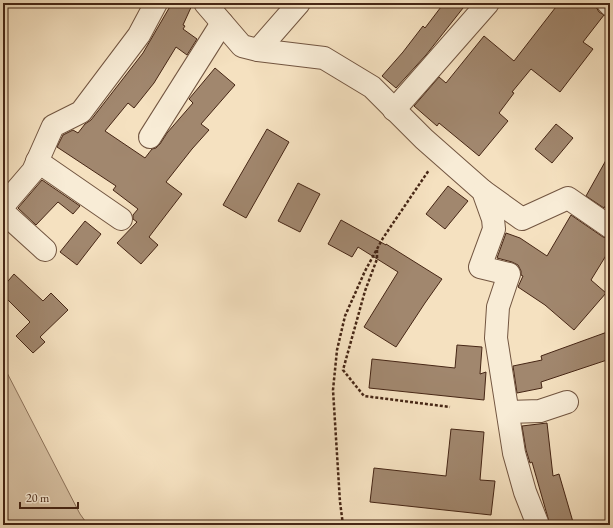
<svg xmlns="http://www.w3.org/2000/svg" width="613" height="528" viewBox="0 0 613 528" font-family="'EB Garamond',serif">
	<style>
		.green { fill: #d7c1a3; stroke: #8e745c }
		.building { fill: #a1876e; stroke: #462615 }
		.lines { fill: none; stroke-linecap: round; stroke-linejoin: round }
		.minor-casing { stroke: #725540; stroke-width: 24 }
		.path { stroke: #462615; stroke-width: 2.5; stroke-dasharray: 3 2; stroke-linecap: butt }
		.minor { stroke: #f8ecd6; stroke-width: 22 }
	</style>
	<rect width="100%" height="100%" fill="#f5e1c0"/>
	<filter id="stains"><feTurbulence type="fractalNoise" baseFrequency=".005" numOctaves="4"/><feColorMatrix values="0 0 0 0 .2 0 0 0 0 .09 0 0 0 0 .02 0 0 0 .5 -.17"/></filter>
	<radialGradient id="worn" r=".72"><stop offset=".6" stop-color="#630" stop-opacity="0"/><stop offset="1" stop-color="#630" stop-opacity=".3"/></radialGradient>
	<path class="green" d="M3,365L80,514L88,525H3Z"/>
	<g class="building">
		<path d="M172,3H193L183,25L185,26L183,29L197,39L187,55L176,47L154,83L134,108L128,103L105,131L145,158L152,149L156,148L160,144L167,133L193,103L189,99L215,68L235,85L201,124L209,130L192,149L166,182L182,194L149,237L158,245L141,264L117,243L137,222L133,219V215L138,209L113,190L116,186L57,147L63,135L73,130L78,133L85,124L91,120L143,53Z"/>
		<path d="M444,3H467L426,55L396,88L382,76L403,52L423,26L425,28Z"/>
		<path d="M559,3H596V7L599,12L604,15L583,42L593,49L560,92L531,69L512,92L514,93L499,113L508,121L479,156L439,123L437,126L414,106L439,77L446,83L484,36L514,61Z"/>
		<path d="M556,124L573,138L552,163L535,149Z"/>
		<path d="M267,129L289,142L246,218L223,205Z"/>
		<path d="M610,153V198L604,208L586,196Z"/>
		<path d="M42,180L80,206L73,214L58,202L36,225L18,208Z"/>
		<path d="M298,183L320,194L300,232L278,221Z"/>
		<path d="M448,186L468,201L445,229L426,214Z"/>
		<path d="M571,215L603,237L610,239V249L591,280L606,293L574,330L545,305L518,287L523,276L521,275V271L518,265L512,262L497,258L506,233L520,238L547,256Z"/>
		<path d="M341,220L386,245V244L442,279L425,303L396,347L364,327L398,272L358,247L352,257L328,244Z"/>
		<path d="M85,221L101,234L77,265L60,252Z"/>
		<path d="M14,274L43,301L51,293L68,310L40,337L45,342L33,353L16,336L30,322L3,295V287Z"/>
		<path d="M610,331V359L541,382L542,388L517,393L513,366L542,360L541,356Z"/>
		<path d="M457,345L482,347L480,374L486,372L484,400L369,388L372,359L455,368Z"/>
		<path d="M547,423L553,476L559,474L573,522L563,525H550L532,462L530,463L526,450L522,426Z"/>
		<path d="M451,429L484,432L480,480L495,481L491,515L370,502L374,468L446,476Z"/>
	</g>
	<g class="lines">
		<g class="minor-casing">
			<g id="minor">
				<path d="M205,3L242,46L258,50L324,58L372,87L424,139L483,191L493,219L494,229L480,267L509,274L498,307L496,338L514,453L525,492L538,525"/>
				<path d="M608,3L610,5"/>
				<path d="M258,50L299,3"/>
				<path d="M394,110L488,3"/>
				<path d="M150,137L222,23"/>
				<path d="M37,161L121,219"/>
				<path d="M483,191L522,219L568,198L610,227"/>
				<path d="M3,206L33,171L53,126L81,112L139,35L156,3"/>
				<path d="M3,212L45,250"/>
				<path d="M508,412L540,411L567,402"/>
			</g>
		</g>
		<g class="path">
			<path d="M377,250V259L365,291L343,370L364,396L450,407"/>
			<path d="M343,525L340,502L333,390L337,350L345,316L365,271L383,238L429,170"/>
		</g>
		<use href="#minor" class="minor"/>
	</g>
	<rect width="613" height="528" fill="none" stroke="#f5e1c0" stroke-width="16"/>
	<rect x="4" y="4" width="605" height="520" fill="none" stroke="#462615" stroke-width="2"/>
	<rect x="8" y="8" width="597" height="512" fill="none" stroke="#462615"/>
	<path d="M20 502v6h58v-6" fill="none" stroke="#462615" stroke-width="2"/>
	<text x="26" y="502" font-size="12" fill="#462615" stroke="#f8ecd6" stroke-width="3" paint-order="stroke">20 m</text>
	<rect width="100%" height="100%" filter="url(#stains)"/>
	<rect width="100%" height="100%" fill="url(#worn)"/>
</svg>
